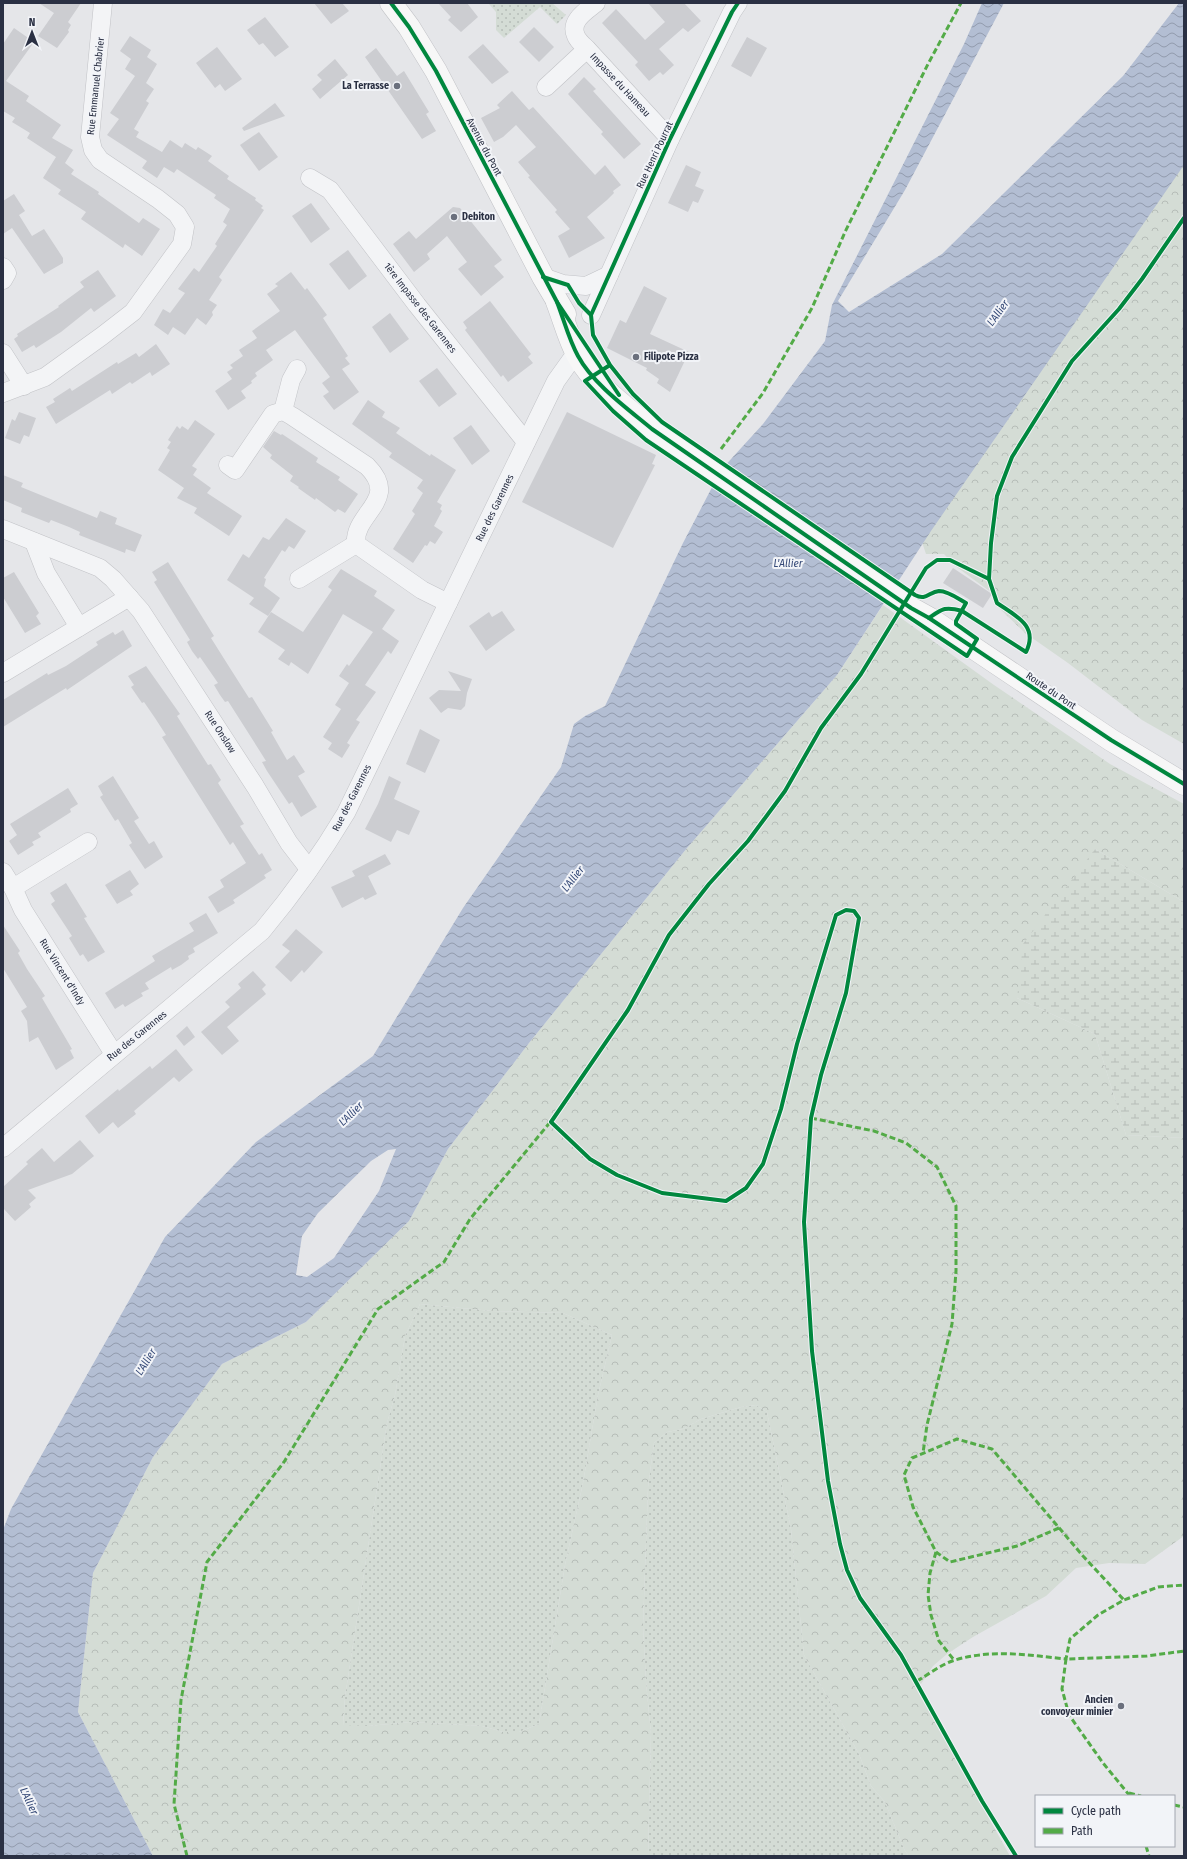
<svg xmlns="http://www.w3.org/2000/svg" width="1187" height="1859" viewBox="0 0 1187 1859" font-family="'Fira Sans Condensed',sans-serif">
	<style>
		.green { fill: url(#green-dots) }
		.forest { fill: url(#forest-crowns); fill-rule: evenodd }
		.wetland { fill: url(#wetland-marsh) }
		.water { fill: url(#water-waves); fill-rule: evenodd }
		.building { fill: #cccdd1 }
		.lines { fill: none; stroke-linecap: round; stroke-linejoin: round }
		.minor-casing { stroke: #c2c3c7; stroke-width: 19 }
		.secondary-casing { stroke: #c2c3c7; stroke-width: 23 }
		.minor { stroke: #f3f4f6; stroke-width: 18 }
		.secondary { stroke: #f7f7f7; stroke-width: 22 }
		.quiet { stroke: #53ab47; stroke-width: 3; stroke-dasharray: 6 3; stroke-linecap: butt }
		.cycleway-casing { stroke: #f2f4f8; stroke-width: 6 }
		.cycleway { stroke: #00873e; stroke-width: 4 }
		.poi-dot { fill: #6b707d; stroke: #f2f4f8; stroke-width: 1.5 }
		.labels { text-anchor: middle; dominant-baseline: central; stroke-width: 4; stroke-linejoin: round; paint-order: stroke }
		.street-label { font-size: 10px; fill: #2a3043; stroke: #f2f4f8 }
		.poi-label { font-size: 10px; font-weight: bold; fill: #2a3043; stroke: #f2f4f8; text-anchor: end }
		.water-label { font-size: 11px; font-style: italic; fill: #354977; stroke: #f2f4f8 }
	</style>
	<defs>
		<pattern id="green-dots" width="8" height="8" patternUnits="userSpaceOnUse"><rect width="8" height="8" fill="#d4dcd5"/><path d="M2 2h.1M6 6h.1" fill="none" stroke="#b6bdb8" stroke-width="1.8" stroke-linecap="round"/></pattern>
		<pattern id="forest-crowns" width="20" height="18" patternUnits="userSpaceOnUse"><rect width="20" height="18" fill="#d4dcd5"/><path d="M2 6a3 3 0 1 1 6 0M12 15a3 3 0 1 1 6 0" fill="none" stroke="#b6bdb8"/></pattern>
		<pattern id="wetland-marsh" width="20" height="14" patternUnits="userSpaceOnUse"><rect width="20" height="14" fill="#d4dcd5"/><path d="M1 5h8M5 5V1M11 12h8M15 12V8" fill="none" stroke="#b6bdb8"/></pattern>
		<pattern id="water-waves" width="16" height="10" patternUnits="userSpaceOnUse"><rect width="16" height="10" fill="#b3bed3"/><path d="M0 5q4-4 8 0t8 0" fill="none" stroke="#929bad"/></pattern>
	</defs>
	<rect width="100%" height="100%" fill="#e5e6e9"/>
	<g class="green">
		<path d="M488,3H552L566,15L557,24L540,7L504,38L496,30V12Z"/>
		<path d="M420,1304L492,1311L563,1313L612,1335L598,1395L583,1483L565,1565L539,1724L519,1732H503L482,1726L411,1722L368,1726H343L345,1697L387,1423L395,1395L405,1336Z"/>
		<path d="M756,1405L767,1412L791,1529L804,1655L859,1754L871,1786L885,1802L905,1851L909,1856H648L651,1734L646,1682L643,1626L648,1487L654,1443L667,1432L683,1429L701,1419L741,1407Z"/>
	</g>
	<g class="forest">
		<path d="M1184,118V744L1142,720L1068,663L1025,633L998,607L992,593L954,565L944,554H926L920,536Z"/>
		<path d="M883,605L994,685L1110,764L1184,804V902L1095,849L1017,998L1095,1034L1126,1135L1184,1138V1536L1145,1564L1109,1563L1076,1568L1046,1596L973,1637L947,1654L933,1666L917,1690L1010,1856H909L905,1851L885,1802L871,1786L859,1754L804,1655L791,1529L767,1412L756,1405L741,1407L701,1419L683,1429L667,1432L654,1443L648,1487L643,1626L646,1682L651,1734L648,1856H153L78,1712L93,1573L153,1457L222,1364L306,1322L409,1221L448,1149L529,1043L687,848L837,675ZM420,1304L492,1311L563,1313L612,1335L598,1395L583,1483L565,1565L539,1724L519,1732H503L482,1726L411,1722L368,1726L343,1725L345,1697L387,1423L395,1395L405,1336Z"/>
	</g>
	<path class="wetland" d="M1095,849L1184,902V1138L1126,1135L1095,1034L1017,998L1023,944Z"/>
	<path class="water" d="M982,3H1004L905,190L838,301L849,312L942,254L1123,76L1179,3H1184V165L931,531L837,675L687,848L529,1043L448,1149L409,1221L306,1322L222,1364L153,1457L93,1573L78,1712L153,1856H3V1530L11,1509L165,1237L256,1142L373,1056L463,908L561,767L574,724L585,716L605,706L683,543L721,470L763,424L825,341L832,305L964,44ZM396,1149L379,1191L334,1258L307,1277L296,1275L302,1236L318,1213L371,1161L388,1150Z"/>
	<g class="building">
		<path d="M39,3H81L68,22L71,25L68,30L69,32L57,48L38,36L54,13Z"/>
		<path d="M314,3H342L349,11L331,24Z"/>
		<path d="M438,3H467L478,17L461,32L448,20L451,17Z"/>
		<path d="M648,3H684L701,21L688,32L683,28L659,49L674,65L663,75L660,72L649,81L635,65L638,62L602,23L616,9L645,40L665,22Z"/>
		<path d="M265,17L289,47L275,57L263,43L259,45L247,30Z"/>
		<path d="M534,27L554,47L539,62L519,42Z"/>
		<path d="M14,28L34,42L6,81L29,96L26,101L61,125L52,138L73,150L65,163L74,170L71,174L99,192L98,194L139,223L143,218L160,229L142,256L125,244L123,248L81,219L86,212L58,194L61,190L43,178L56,157L27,138L30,133L12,122L15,118L3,111V44Z"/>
		<path d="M130,36L151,50L147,57L157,64L146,83L154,89L146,101L149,103L134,129L139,132L136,137L162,152L170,140L182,148L185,143L196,150L198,147L212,156L208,161L229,176L227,179L256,198L255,200L263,206L261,208L264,210L219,277L222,280L209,300L217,305L212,312L213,315L206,325L197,318L185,335L173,327L168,335L154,325L163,309L170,313L185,293L178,289L194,268L199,272L217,246L215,244L227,225L223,222L230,209L214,198L216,195L177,169L174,173L164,167L157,178L142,168L147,161L107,135L119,119L110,113L135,76L125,69L131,59L120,51Z"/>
		<path d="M747,37L767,48L751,77L731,66Z"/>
		<path d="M483,44L509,72L492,84L468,57Z"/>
		<path d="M217,47L242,79L225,91L220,84L215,88L196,63Z"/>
		<path d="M376,48L397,76L404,71L429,112L426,114L436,131L422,139L365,57Z"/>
		<path d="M335,59L348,75L320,99L312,89L322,80L317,75Z"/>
		<path d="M584,77L596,89L593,91L641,144L624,159L601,134L603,132L568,94Z"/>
		<path d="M512,91L529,110L533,107L595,175L605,165L621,185L613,191L614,193L607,200L587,217L605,238L569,258L558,236L570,229L555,212L557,210L528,177L530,176L518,162L536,147L516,125L503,137L494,142L481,118L500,108L497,105Z"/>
		<path d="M275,103L285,116L244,131L242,128Z"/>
		<path d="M259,132L278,157L259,171L240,145Z"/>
		<path d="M686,165L701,172L695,186L704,190L698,203L693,201L688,212L668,203Z"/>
		<path d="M14,194L25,211L19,215L32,236L44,229L63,258V263L44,274L12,228L3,234V201Z"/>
		<path d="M311,203L330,229L311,243L292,216Z"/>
		<path d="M453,207L460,208L502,260L494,266L504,277L481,296L458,269L467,262L447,236L427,254L430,259L414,272L393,244L409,231L416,239Z"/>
		<path d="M348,250L367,276L349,290L329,264Z"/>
		<path d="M98,270L116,296L94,312L91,308L61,332L36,348L34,345L22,352L14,339L18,336L17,334L59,307L58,306L84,287L80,282Z"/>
		<path d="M291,272L305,290L307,288L327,315L323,318L348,356L345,358L350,364L342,369L359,392L334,410L323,396L329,392L322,383L330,377L295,330L266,350L273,360L255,373L257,376L251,381L252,383L241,391L246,398L228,410L215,391L232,379L227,372L233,368L230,365L243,356L239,350L257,338L252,331L280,311L267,294L278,286L275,284Z"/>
		<path d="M644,286L667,298L650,334L689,352L670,392L657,383L659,379L646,370L647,368L607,348L620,320L626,323Z"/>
		<path d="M490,301L531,354L528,357L533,363L508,382L503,375L501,377L465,330L467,328L463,322Z"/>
		<path d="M390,313L409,339L390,353L372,327Z"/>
		<path d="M156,344L170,364L152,376L150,372L132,384L130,382L112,394L110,390L56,424L46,407L55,402L53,399L70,388L72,391L117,362L118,364L136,353L139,357Z"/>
		<path d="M437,368L457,394L439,407L419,381Z"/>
		<path d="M368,400L385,412L382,417L400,428L396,433L430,456L431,454L456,470L437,502L442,505L440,509L442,511L434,526L443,532L435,544L430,541L427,546L425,545L413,563L393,549L415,514L412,511L423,493L417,488L423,480L389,457L392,453L352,424Z"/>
		<path d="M19,412L36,418L29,437L24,435L20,444L5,438L12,419L15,421Z"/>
		<path d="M567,412L656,455L652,464L655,465L613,548L522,502Z"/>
		<path d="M195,420L215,434L192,466L197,469L193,475L211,488L207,493L242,516L229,536L194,513L197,508L177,498L184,488L158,470L170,450L167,448L171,442L168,440L177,426L180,429L182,426L188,430Z"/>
		<path d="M471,425L490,451L472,465L453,438Z"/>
		<path d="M274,431L281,435L282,434L318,458L316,462L340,477L338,480L358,494L345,513L338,509L335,512L316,498L315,500L298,488L299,487L290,481L293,476L270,458L272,455L263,447Z"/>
		<path d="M3,475L23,483L21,487L97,518L100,511L117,518L115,524L142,535L135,552L126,549L125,553L79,535L80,532L69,527L51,520L49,523L21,512L22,508L3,500Z"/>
		<path d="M286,518L306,531L294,549L289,546L285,552L282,550L264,578L266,579L264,586L280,598L268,616L249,604L254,598L227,580L243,554L249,558L263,537L269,540Z"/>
		<path d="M168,562L214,636L211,638L228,665L249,698L252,697L273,731L271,732L287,760L294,755L305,772L298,776L317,807L301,817L292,802L289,804L267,771L262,762L266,761L261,753L228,701L225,702L220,695L214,685L218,683L200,657L198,659L192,651L187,642L190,640L154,582L157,580L152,572Z"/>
		<path d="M953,568L992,594L983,608L943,583Z"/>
		<path d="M341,569L377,591L374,596L395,610L382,629L399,641L391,654L388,651L365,685L376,692L356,720L360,722L347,743L350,745L342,758L328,749L332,743L323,737L341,709L335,705L349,683L339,676L347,664L349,666L373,632L343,614L308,674L291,662L289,666L278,659L285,650L258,632L271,612L303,632L332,590L328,587Z"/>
		<path d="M14,572L39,613L36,616L41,624L25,633L3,597V578Z"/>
		<path d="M502,611L515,630L486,651L469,626L489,612L492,617Z"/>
		<path d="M123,630L132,646L67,690L66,688L3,727V700L47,673L48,675L66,666L98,645L96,642L113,632L115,635Z"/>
		<path d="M146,666L180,714L177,716L208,765L211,764L221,780L218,783L244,824L240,826L259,855L262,853L272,870L264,875L266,878L233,900L235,903L218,913L208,897L224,887L220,880L246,863L233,842L230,845L162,737L166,735L155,718L144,702L142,703L131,687L134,685L128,676Z"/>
		<path d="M448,671L472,679L467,693L465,706L461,710L448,708L441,713L429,698L439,690L461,691Z"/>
		<path d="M420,729L440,740L425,773L406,764Z"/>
		<path d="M113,776L139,818L134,821L149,844L154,841L163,857L145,869L129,845L132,843L118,819L115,821L100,797L103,795L98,786Z"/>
		<path d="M389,776L401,782L394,799L420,811L409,835L397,830L391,842L365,829L378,804Z"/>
		<path d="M68,788L78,804L70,809L71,812L38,833L41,837L32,842L34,845L18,855L9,841L17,835L10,824Z"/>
		<path d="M385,854L391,864L368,876L377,894L365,900L363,897L342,908L331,887L355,876L352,871Z"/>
		<path d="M130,870L139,884L130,891L133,895L117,904L105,885Z"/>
		<path d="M66,883L87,917L84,918L105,952L88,962L83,954L80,956L69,938L72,936L51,904L55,901L50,893Z"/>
		<path d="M206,913L218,933L193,948L195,952L188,956L189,959L181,965L172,970L171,967L145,983L149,989L141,993L143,996L125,1007L123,1004L115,1009L105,993L155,961L152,956L194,931L189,923Z"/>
		<path d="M3,925L20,951L18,953L27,969L45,996L42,998L72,1049L70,1050L74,1058L56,1070L38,1037L29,1042L27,1021L21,1011L27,1007L3,968Z"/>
		<path d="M296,929L323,952L304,973L302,970L291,982L275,967L290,951L282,945Z"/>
		<path d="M253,971L266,985L262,989L266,994L227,1027L239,1041L222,1055L201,1032L230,1007L225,1002L241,988L238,984Z"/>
		<path d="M187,1026L195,1037L184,1046L176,1036Z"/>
		<path d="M176,1049L193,1070L179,1082L174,1077L134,1111L136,1114L118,1128L113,1122L99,1134L85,1116L118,1089L119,1091L150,1066L152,1069Z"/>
		<path d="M80,1140L94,1156L72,1174L28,1190L36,1198L29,1204L31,1207L15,1221L3,1208V1187L28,1164L26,1162L42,1148L54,1162Z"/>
	</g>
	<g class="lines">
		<g class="minor-casing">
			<g id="minor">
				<path d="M587,49C583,45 578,41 576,36C569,21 586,11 596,3"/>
				<path d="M546,87L587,49L670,139"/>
				<path d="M310,178L330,190L417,305L526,442"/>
				<path d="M3,267L7,273L3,280"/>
				<path d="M543,277L563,284L586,286L609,275"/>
				<path d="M591,315L670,139L732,12L738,3"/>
				<path d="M3,353L24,386"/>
				<path d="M3,393L45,377L102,336L133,312L182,244L185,227L177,214L158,199L100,160L93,150L90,137L103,3"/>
				<path d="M283,411L291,380L297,369"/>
				<path d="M228,465L235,470L273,414L283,411L292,416L367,466C401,500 353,513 356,544L422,590L448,603"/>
				<path d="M3,529L100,568L113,579L141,611L255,786L289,843L309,869"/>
				<path d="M34,542L46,573L79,627"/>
				<path d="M299,579L356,544"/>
				<path d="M3,673L129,597"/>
				<path d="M3,872L13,888L23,910L114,1054"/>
				<path d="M13,888L88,842"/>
				<path d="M3,1148L262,931C293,894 321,855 346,813L556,381L571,360L578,357"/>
			</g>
		</g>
		<g class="secondary-casing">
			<g id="secondary">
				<path d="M391,3L409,27L436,71L543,277L565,314"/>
				<path d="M557,302C564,320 569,340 578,356C593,384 628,409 652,429L911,608L929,618L1111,740L1184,784"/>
			</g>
		</g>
		<use href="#minor" class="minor"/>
		<use href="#secondary" class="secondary"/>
		<g class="quiet">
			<path d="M721,449L763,393L812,308L845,232L928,64L961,3"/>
			<path d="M811,1118L874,1131L906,1143L937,1167L956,1206V1271L952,1324L927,1425L923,1453"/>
			<path d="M1059,1528L1017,1546L950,1562L936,1552L913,1507L904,1475L912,1458L957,1439L992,1449L1083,1556L1124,1600"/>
			<path d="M936,1552L930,1573L928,1595L931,1615L939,1641L954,1660"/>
			<path d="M917,1681C929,1674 942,1664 955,1660C991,1649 1029,1655 1066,1659L1070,1639L1098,1615L1124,1600L1158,1587L1184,1585"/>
			<path d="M1129,1793L1141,1796"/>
			<path d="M1130,1796L1103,1763L1069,1715L1062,1689L1066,1659L1147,1656L1184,1651"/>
			<path d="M1174,1805L1184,1807"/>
			<path d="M1146,1846L1149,1856"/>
			<path d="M187,1856L174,1804L181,1700L207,1562L284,1462L378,1309L444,1262L470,1219L552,1120"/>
		</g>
		<g class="cycleway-casing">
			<g id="cycleway">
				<path d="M391,3L409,27L436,71L557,302L619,395"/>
				<path d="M543,277L568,285L579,303L591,315L593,335L610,365L633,394L662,422L915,595C926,601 929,592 939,591C948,591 959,599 966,603L956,621V624L977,639L967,656L646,440L613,411L585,381L610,365"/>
				<path d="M557,302C564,320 569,340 578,356C593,384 628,409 652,429L911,608L929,618L1111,740L1184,784"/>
				<path d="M591,315L670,139L732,12L738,3"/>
				<path d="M989,579L950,560H937L926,568L861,674L821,728L785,791L748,841L709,884L669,935L628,1010L551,1122L590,1159L617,1175L662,1193L726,1201L746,1188L763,1164L781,1109L797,1044L836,915L846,910L854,911L859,918L846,993L821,1075L811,1118L804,1222L812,1351L828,1481L840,1544L847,1570L860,1598L901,1655L982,1801L1016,1856"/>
				<path d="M929,618C942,609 945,606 962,611L1026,652C1039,626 1016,616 997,603L989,579L991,543L997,496L1012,457L1072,361L1119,309L1142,279L1184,218"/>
			</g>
		</g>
		<use href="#cycleway" class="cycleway"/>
	</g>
	<g class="poi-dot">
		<circle cx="397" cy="86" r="4"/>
		<circle cx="454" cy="217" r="4"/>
		<circle cx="636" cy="357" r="4"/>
		<circle cx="1121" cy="1706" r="4"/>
	</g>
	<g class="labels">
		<g class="street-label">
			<text transform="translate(620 85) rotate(47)">Impasse du Hameau</text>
			<text transform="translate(96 86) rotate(-84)">Rue Emmanuel Chabrier</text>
			<text transform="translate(484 147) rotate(62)">Avenue du Pont</text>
			<text transform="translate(655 155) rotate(-65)">Rue Henri Pourrat</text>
			<text transform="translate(420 308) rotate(52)">1ère Impasse des Garennes</text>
			<text transform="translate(495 508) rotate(-64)">Rue des Garennes</text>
			<text transform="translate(1051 691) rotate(34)">Route du Pont</text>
			<text transform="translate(220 732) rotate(57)">Rue Onslow</text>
			<text transform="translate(352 798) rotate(-63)">Rue des Garennes</text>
			<text transform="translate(62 972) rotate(58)">Rue Vincent d'Indy</text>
			<text transform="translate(137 1036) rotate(-39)">Rue des Garennes</text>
		</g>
		<g class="poi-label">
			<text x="389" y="86">La Terrasse</text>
			<text x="462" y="217" text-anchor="start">Debiton</text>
			<text x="644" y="357" text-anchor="start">Filipote Pizza</text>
			<text x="1113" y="1700">Ancien<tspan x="1113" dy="12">convoyeur minier</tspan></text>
		</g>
		<g class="water-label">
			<text transform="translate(998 313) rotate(-54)">L'Allier</text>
			<text x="788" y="563">L'Allier</text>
			<text transform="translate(573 879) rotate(-52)">L'Allier</text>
			<text transform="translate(351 1114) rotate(-44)">L'Allier</text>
			<text transform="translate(146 1362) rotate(-58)">L'Allier</text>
			<text transform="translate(29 1801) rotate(65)">L'Allier</text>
		</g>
	</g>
	<rect width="1187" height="1859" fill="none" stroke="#2a3043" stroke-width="8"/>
	<rect x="1035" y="1795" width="140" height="52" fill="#f2f4f8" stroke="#a2a6b0"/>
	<rect x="1043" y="1808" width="20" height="6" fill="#00873e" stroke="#a2a6b0"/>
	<text x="1071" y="1815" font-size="12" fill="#2a3043">Cycle path</text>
	<rect x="1043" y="1828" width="20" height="6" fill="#53ab47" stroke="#a2a6b0"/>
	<text x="1071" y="1835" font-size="12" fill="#2a3043">Path</text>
	<g transform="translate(32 32)" stroke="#f2f4f8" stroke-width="3" paint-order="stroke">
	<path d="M0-3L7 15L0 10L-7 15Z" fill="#2a3043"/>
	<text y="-6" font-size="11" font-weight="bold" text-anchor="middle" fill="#2a3043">N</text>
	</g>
</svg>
